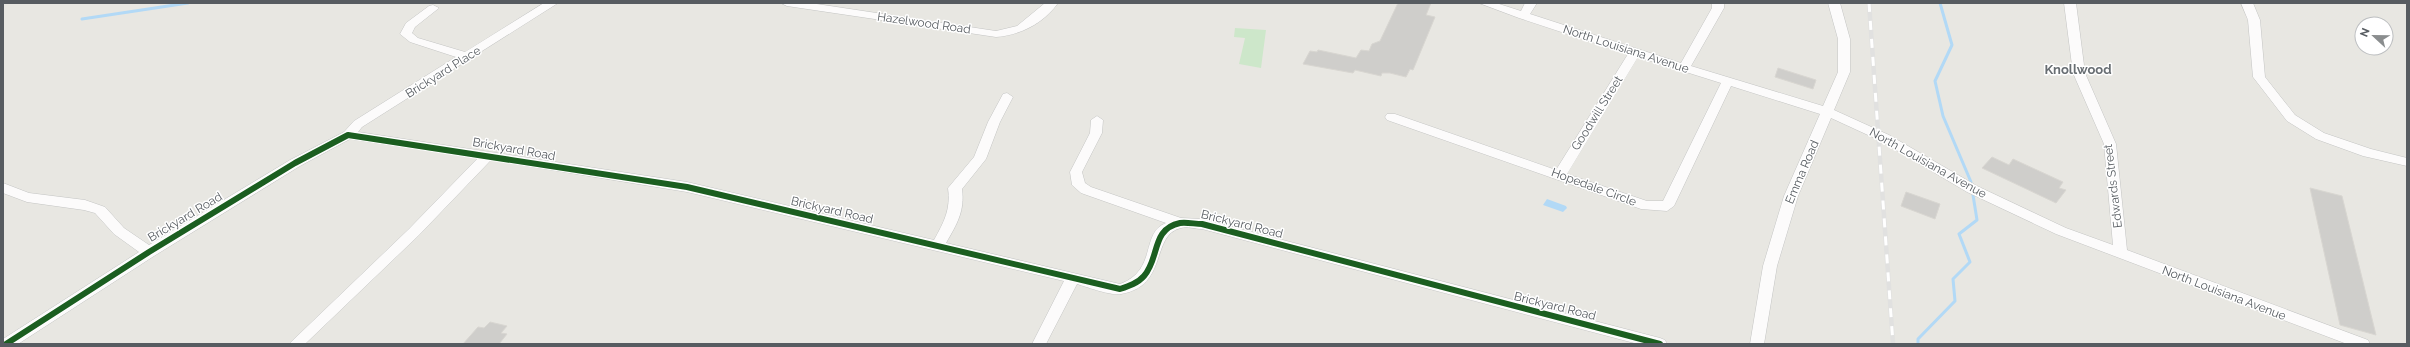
<svg xmlns="http://www.w3.org/2000/svg" width="2410" height="347" viewBox="0 0 2410 347" font-family="Raleway,sans-serif">
	<style>
		.green { fill: #cde7ca }
		.water { fill: #b2d9f6 }
		.lines { fill: none; stroke-linecap: round; stroke-linejoin: round }
		.stream { stroke: #b2d9f6; stroke-width: 3 }
		.building { fill: #cfcecb; stroke: #d8d6d1 }
		.minor-casing { stroke: #c4c5c4; stroke-width: 1 }
		.minor { fill: #fcfbfb; fill-rule: evenodd }
		.rail-casing { stroke: #e1e1e0; stroke-width: 4.5 }
		.rail { stroke: #fff; stroke-width: 3; stroke-dasharray: 9; stroke-linecap: butt }
		.cycleway-casing { stroke: #fff; stroke-width: 8 }
		.cycleway { stroke: #1b5e20; stroke-width: 6 }
		.labels { text-anchor: middle; dominant-baseline: central; stroke-width: 3; stroke-linejoin: round; paint-order: stroke }
		.street-label { font-size: 12px; fill: #575c61; stroke: #fff }
		.neighbourhood-label { font-size: 13px; font-weight: bold; fill: #686e73; stroke: #fff }
	</style>
	<rect width="100%" height="100%" fill="#e8e7e2"/>
	<path class="green" d="M1235,28L1266,30L1261,68L1239,64L1245,38L1234,37Z"/>
	<path class="water" d="M1547,199L1566,206L1567,208L1563,212L1543,205Z"/>
	<g class="lines">
		<g class="stream">
			<path d="M1940,3L1952,45L1935,81L1943,116L1971,182"/>
			<path d="M82,19L188,3"/>
			<path d="M1918,344V339L1955,301L1953,279L1970,262L1959,234L1977,220L1973,195"/>
		</g>
	</g>
	<g class="building">
		<path d="M1398,3H1431L1426,15L1435,17L1413,70L1410,69L1406,77L1390,73H1382L1381,76L1355,70L1353,73L1303,64L1310,51L1317,52L1318,50L1356,58L1361,50L1369,51L1372,44L1380,41Z"/>
		<path d="M1778,68L1816,80L1813,89L1775,77Z"/>
		<path d="M1992,157L2009,165L2013,159L2063,182L2059,188L2066,190L2056,203L1982,168Z"/>
		<path d="M2310,188L2342,196L2376,335L2340,325Z"/>
		<path d="M1906,192L1940,204L1935,219L1901,206Z"/>
		<path d="M490,322L507,326L501,333L507,334L499,344H463L478,327L484,328Z"/>
	</g>
	<g class="lines">
		<g class="minor-casing">
			<g id="minor">
				<path d="M544,3H558L362,127L358,132L687,182L934,240C944,222 951,209 948,188L974,157L988,122L1003,94L1007,93L1013,97L1000,122L986,159L962,189C965,211 957,224 946,243L1120,284C1158,270 1140,233 1166,223L1081,193L1072,185L1070,172L1090,133L1091,120L1097,116L1103,120L1102,133L1082,172L1085,183L1091,187L1181,218L1202,219L1660,338L1665,340L1667,344H1638L1202,229C1195,229 1187,226 1181,228C1150,235 1169,286 1121,294C1111,296 1087,287 1077,284L1046,344H1032L1064,281L687,192L491,160L419,235L305,344H289L409,229L478,158L350,139L300,166L154,256L18,344H3V339L139,252L114,234L95,213L84,210L27,202L3,193V183L29,193L85,200L105,207L124,228L149,245L290,160L344,132L354,121L456,57L410,42L400,34L406,23L429,6L433,5L439,8L415,27L412,33L418,38L465,52Z"/>
				<path d="M781,3H810L996,31L1017,26L1045,3H1058C1043,24 1020,35 996,37L787,6Z"/>
				<path d="M1479,3H1496L1521,11L1525,3H1537L1530,14L1681,63L1712,8V3H1724V8L1691,66L1823,106L1838,72V39L1828,3H1840L1850,39V72L1834,110L1889,135L1977,186L2066,228L2113,245L2104,144L2073,73L2064,3H2076L2085,73L2116,144L2127,250L2368,340L2370,344H2347L2056,234L1967,192L1881,141L1831,118L1798,196L1777,266L1764,344H1750L1763,266L1784,196L1820,114L1731,86L1674,206L1667,211L1641,209L1387,120L1385,117L1387,114H1395L1556,170L1628,54L1519,18ZM1638,57L1721,83L1663,201H1647L1567,174Z"/>
				<path d="M2241,3H2253L2260,20L2265,77L2295,115L2324,133L2371,149L2407,158V166L2363,156L2316,139L2287,121L2253,77L2248,20Z"/>
			</g>
		</g>
		<use href="#minor" class="minor"/>
		<g class="rail-casing">
			<path id="rail" d="M1869,3L1893,344"/>
		</g>
		<use href="#rail" class="rail"/>
		<g class="cycleway-casing">
			<path id="cycleway" d="M6,344L149,252L295,163L348,135L687,187L1120,289C1129,286 1138,283 1144,276C1160,258 1151,229 1180,223C1187,222 1195,224 1202,224L1660,344"/>
		</g>
		<use href="#cycleway" class="cycleway"/>
	</g>
	<g class="labels">
		<g class="street-label">
			<text transform="translate(924 23) rotate(8)">Hazelwood Road</text>
			<text transform="translate(1626 49) rotate(18)">North Louisiana Avenue</text>
			<text transform="translate(443 72) rotate(-32)">Brickyard Place</text>
			<text transform="translate(1597 113) rotate(-58)">Goodwill Street</text>
			<text transform="translate(514 149) rotate(10)">Brickyard Road</text>
			<text transform="translate(1928 163) rotate(29)">North Louisiana Avenue</text>
			<text transform="translate(1802 172) rotate(-67)">Emma Road</text>
			<text transform="translate(2113 186) rotate(-97)">Edwards Street</text>
			<text transform="translate(1594 187) rotate(20)">Hopedale Circle</text>
			<text transform="translate(832 210) rotate(13)">Brickyard Road</text>
			<text transform="translate(185 217) rotate(-31)">Brickyard Road</text>
			<text transform="translate(1242 224) rotate(14)">Brickyard Road</text>
			<text transform="translate(2224 293) rotate(21)">North Louisiana Avenue</text>
			<text transform="translate(1555 306) rotate(14)">Brickyard Road</text>
		</g>
		<g class="neighbourhood-label">
			<text x="2078" y="69">Knollwood</text>
		</g>
	</g>
	<rect width="2410" height="347" fill="none" stroke="#575c61" stroke-width="8"/>
	<g transform="translate(2374 36) rotate(292)"><circle r="19" fill="#ffffff" stroke="#bcbec0"/>
	<path d="M0-3L7 15L0 10L-7 15Z" fill="#8a8d8e"/>
	<text y="-6" font-size="11" font-weight="bold" text-anchor="middle" fill="#575c61">N</text>
	</g>
</svg>
